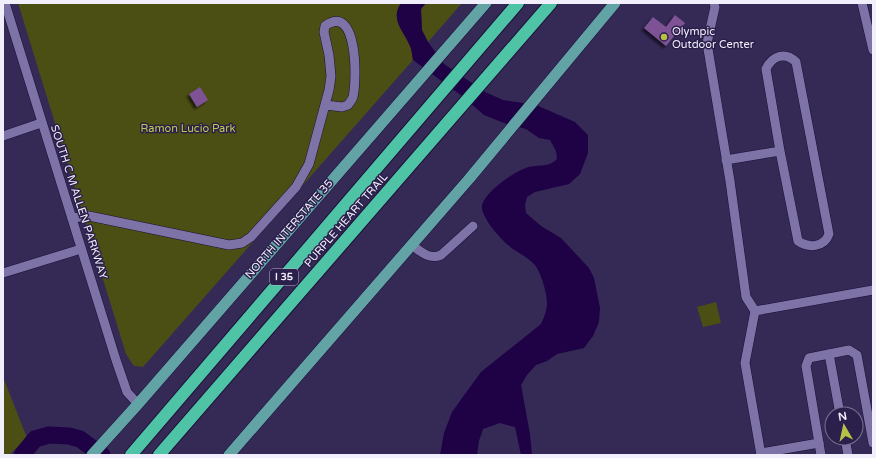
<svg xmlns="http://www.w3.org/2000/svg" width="876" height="458" viewBox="0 0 876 458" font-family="'Varela Round',sans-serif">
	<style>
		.green { fill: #4b4f14 }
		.water { fill: #1e0245 }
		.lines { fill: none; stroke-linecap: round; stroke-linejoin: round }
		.river { stroke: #1e0245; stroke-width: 17 }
		.building { fill: #7e5295; filter: url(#shadow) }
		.minor-casing { stroke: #1d0f3a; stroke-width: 10 }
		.major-casing { stroke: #1d0f3a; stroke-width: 12 }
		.highway-casing { stroke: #1d0f3a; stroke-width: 14 }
		.minor { stroke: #7e73a7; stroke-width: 9 }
		.major { stroke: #62a3a6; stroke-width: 11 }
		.highway { stroke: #4fc3a5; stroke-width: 12 }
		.poi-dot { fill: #b7c147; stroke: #2b1f4b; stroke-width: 1.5 }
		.labels { text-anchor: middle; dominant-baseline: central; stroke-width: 3; stroke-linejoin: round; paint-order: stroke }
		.shield { fill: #2b1f4b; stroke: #b6b1c6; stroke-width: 1 }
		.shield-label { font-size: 10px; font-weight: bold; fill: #f1effb }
		.poi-label { font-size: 11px; fill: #f1effb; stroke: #2b1f4b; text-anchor: start }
		.park-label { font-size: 11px; fill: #c1cb54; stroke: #2b1f4b }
		.street-label { font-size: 11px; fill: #f1effb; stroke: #2b1f4b }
	</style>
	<defs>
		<filter id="shadow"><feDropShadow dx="-2.5" dy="2.5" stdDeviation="1" flood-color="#0009"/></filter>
	</defs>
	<rect width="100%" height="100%" fill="#352956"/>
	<g class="green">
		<path d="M18,3H401C390,20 403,30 409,44C412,49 412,55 413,60L143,367L134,366L126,354Z"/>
		<path d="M426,3H462L428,42L422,30L421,9Z"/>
		<path d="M716,302L721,323L703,327L697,307Z"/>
		<path d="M3,377L27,438L9,455H3Z"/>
	</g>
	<path class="water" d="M401,3H426L421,9L422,30L428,42L444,64L485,92L503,100L536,105L575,122L588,135V153L580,174L569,184L535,192L527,197L525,205L526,213L541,226L561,238L589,268L594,278L600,308L599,322L593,336L584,348L557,354L547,361L536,365L527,375L521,385L530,434L532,455H521L515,427L500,423L483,429L479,441L477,455H440L444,433L452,412L481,372L541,324C544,317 547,311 547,303C547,293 541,273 535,265C528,257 516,252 508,245C500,238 480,216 482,205C486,191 516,170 529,167C541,164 548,168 557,159L556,151L550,140L539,138L526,129L504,123L484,115L462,96L413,60C412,55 412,49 409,44C403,30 390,19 401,3Z"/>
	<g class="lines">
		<path class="river" d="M22,455L35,439L49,435L69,436L80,439L102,455"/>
	</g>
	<g class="building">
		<path d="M675,15L685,23L666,46L644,28L653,17L666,27Z"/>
		<path d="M200,87L208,100L197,107L189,94Z"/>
	</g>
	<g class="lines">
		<g class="minor-casing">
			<g id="minor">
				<path d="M5,3L116,360L127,392L138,404"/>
				<path d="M714,3L715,7L707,43L730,181L746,297L755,311L745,363L761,455"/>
				<path d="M862,3L873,50"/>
				<path d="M3,136L41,123"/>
				<path d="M726,160L780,151L766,69C772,56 785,51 796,62L829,234C824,248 808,248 798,241L780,151"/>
				<path d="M72,218L89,216L229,245L242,243L251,237L296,187L309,164L329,90L331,76L329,55L324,32L325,26C358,2 357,80 353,97C352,100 350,102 348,105L342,107L326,105"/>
				<path d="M412,245C421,252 429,260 441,255L473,226"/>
				<path d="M3,273L81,249"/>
				<path d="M755,311L873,290"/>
				<path d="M829,354L840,414"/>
				<path d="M845,438L848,455"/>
				<path d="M761,453L819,443"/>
				<path d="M821,455L806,366L809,358L849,350L857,355L873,443"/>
			</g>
		</g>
		<g class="major-casing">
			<g id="major">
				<path d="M92,455L138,404L486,3"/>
				<path d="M229,455L469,179L615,3"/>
			</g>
		</g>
		<g class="highway-casing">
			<g id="highway">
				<path d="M131,455L518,3"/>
				<path d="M159,455L551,3"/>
			</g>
		</g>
		<use href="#minor" class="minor"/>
		<use href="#major" class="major"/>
		<use href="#highway" class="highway"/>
	</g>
	<circle class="poi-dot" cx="664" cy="37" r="4"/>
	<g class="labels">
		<rect class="shield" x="270" y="269" width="28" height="16" rx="3"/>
		<g class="shield-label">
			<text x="284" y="277">I 35</text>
		</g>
		<g class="poi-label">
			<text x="672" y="31">Olympic<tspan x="672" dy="13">Outdoor Center</tspan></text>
		</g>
		<g class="park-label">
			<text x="188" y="128">Ramon Lucio Park</text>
		</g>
		<g class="street-label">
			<text transform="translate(79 202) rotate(72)">SOUTH C M ALLEN PARKWAY</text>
			<text transform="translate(346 220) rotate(-49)">PURPLE HEART TRAIL</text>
			<text transform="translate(289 229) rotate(-49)">NORTH INTERSTATE 35</text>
		</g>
	</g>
	<rect width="876" height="458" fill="none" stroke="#f1effb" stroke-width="8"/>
	<g transform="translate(844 426) rotate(351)"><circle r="19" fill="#2b1f4b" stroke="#7a7291"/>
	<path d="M0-3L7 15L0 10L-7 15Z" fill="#b7c147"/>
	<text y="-6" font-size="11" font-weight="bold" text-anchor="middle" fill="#f1effb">N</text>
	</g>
</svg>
